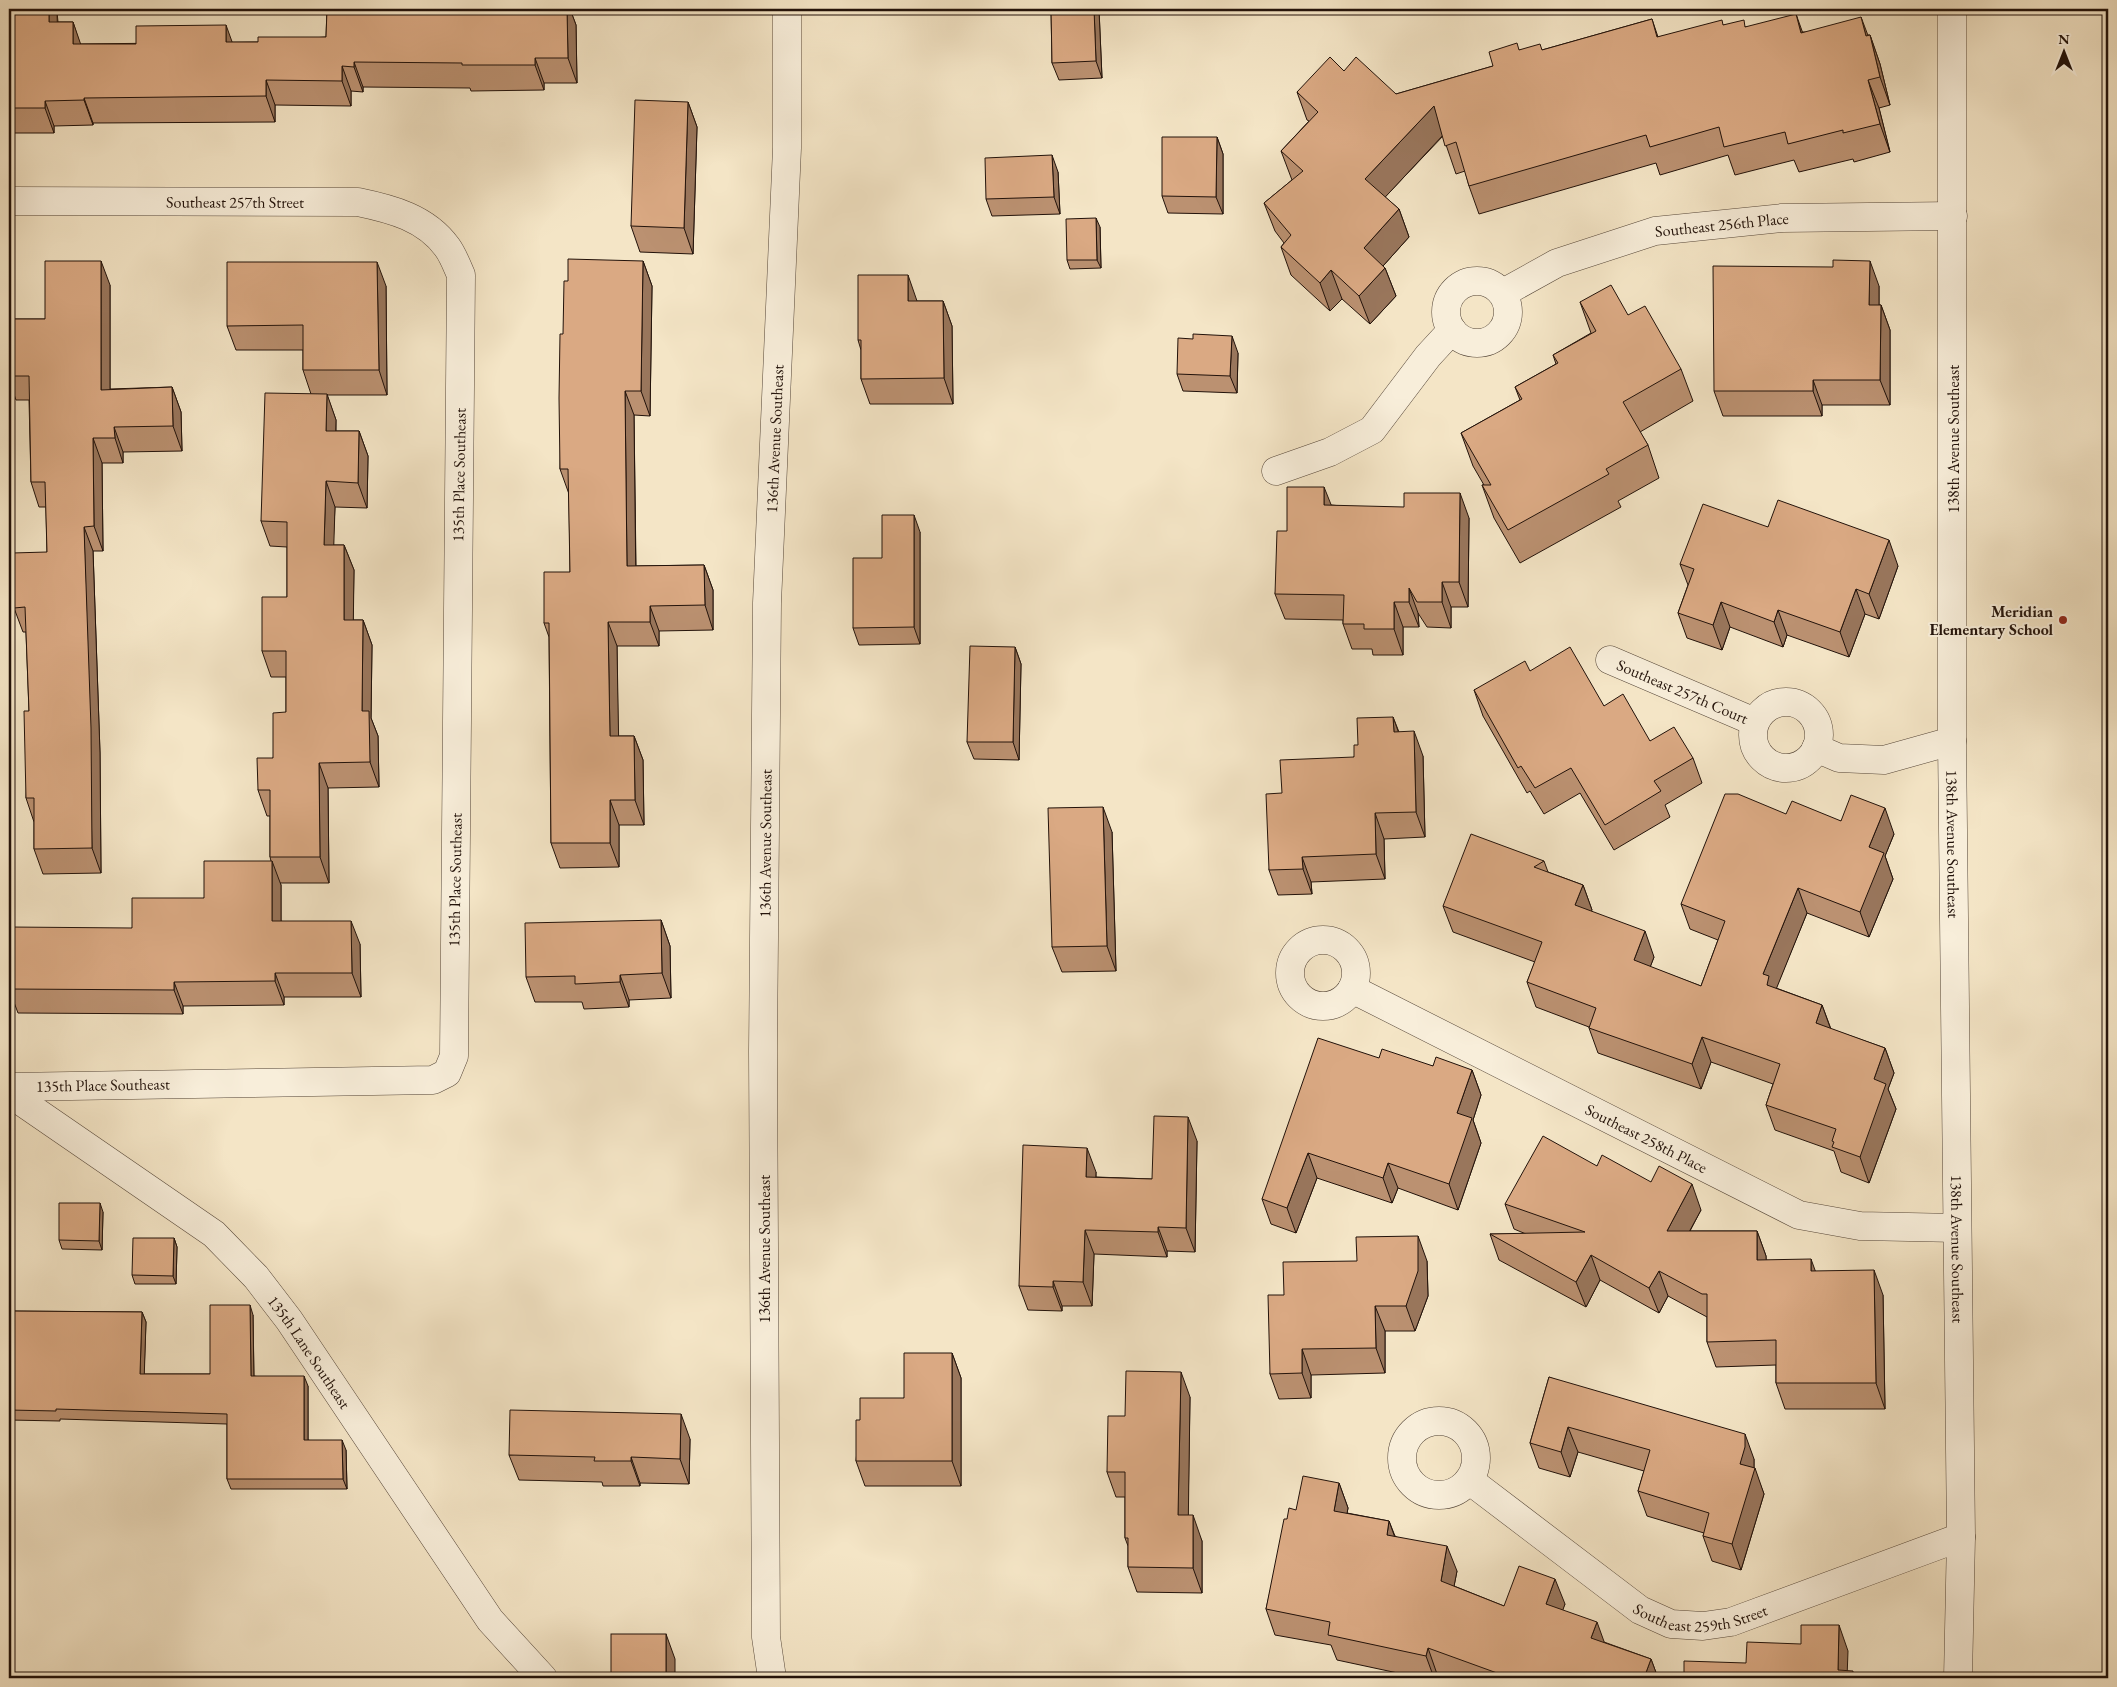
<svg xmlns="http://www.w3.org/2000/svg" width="2117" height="1687" viewBox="0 0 2117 1687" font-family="'EB Garamond',serif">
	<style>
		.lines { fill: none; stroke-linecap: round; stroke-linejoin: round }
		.minor-casing { stroke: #564739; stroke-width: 29 }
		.minor { stroke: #f8eeda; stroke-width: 28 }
		.wall { fill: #bb9171; stroke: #22120a }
		.shaded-wall { fill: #99765c; stroke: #22120a }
		.building { fill: #daa983; stroke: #22120a }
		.poi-dot { fill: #8f2418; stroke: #f8eeda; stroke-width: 2 }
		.labels { text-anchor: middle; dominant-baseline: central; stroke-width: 4; stroke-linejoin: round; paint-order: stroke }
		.street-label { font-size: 16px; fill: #22120a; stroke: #f8eeda }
		.poi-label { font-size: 16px; font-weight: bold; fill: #22120a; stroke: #f8eeda; text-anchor: end }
	</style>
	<rect width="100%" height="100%" fill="#f4e5c6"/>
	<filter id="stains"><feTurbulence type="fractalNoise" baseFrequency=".004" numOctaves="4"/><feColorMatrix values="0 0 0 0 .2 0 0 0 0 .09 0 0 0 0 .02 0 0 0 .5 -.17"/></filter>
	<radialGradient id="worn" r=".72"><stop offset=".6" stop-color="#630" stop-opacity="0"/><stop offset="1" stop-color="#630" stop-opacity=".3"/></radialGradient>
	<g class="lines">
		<g class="minor-casing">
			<g id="minor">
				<path id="s1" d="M1952,9V741L1961,1537L1958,1678"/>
				<path id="s2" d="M9,201L358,202C392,209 426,218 447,247C453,255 457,266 461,275L454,1056L447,1073L433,1080L9,1087"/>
				<circle cx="1477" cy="312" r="31"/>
				<path id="s3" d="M1503,293L1557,263L1655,231L1782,218L1953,216"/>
				<path d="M1276,471L1330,452L1372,430L1428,356L1452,330"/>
				<path id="s4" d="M1610,660L1755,722"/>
				<circle cx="1786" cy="735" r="33"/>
				<path d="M1816,748L1839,758L1884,760L1952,741"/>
				<circle cx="1323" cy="973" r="33"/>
				<path id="s5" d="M1352,989L1799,1215L1860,1226L1957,1228"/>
				<path id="s6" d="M9,1093L214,1234L256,1277L289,1320L490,1620L543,1678"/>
				<circle cx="1439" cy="1458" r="37"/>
				<path id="s7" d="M1469,1480L1640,1610L1671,1624L1703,1626L1731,1622L1961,1537"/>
				<path id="s8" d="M772,1678L766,1637L763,1051L767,603L787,148V9"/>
			</g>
		</g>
		<use href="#minor" class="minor"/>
	</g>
	<g class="wall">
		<path d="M9,9H56L57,12L58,22H73L80,44L258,42L326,37L327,9H570L576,25L577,83H544V90L471,91L470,88L363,87V92L351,91V106L275,105V122L93,123V125L54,126V133H10L9,129Z"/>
		<path d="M1051,9H1099L1102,78L1059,80L1052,63Z"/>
		<path d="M1652,19L1658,37L1724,25L1803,32L1870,35L1880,64L1890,105L1879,108L1890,152L1854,162L1853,159L1799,172L1794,160L1735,175L1728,155L1660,175L1656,163L1479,214L1469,186L1465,171L1456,174L1443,136L1385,197L1399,209L1409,237L1383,266L1385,268L1396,296L1370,324L1342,299L1330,311L1291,275L1281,247L1284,243L1275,231L1264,203L1292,180L1281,151L1309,121L1307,120L1297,92L1344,71L1396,94L1493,66L1519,50H1542Z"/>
		<path d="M688,102L697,127L693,254L640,252L631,226Z"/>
		<path d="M1217,137L1223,154V214L1168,213L1162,196Z"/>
		<path d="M1058,172L1060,214L992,216L986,199Z"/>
		<path d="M1100,227L1101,268L1070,269L1067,260Z"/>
		<path d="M643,261L652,286L650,416L634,415L636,566L704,565L713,590V630L659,631V646H617L618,736H634L643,760L644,825H619V867L560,868L551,843L549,637L544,623L570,572L569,494L560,469L563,334Z"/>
		<path d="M110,285V389L172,387L181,412L182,451L123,452V463H102L103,551H93L100,753L101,873L43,874L34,849V822L26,798L29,711L26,632H23L14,608L47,552L46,507H39L31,482L29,400H16L9,380V319H45Z"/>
		<path d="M386,286L387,395H327L336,420V431H359L368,456L367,508L335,507L333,545H344L354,570L353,620H363L372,645L371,718L378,736L379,787L328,788L329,883H280L281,885V921L360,944L361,997H284V1005L183,1006V1014L18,1013L9,989L132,928L204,898L271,861L270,857V816H267L258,790L273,758L286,712V677H271L262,651L287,597V547L270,546L261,521L311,394L303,370V350H236L227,326Z"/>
		<path d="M1879,286V305H1881L1890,330V405H1822V416H1723L1714,391Z"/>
		<path d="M917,301H943L952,326L953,404H870L861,379V350L858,340Z"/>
		<path d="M1580,302L1628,315L1681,369L1693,401L1640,432L1648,445L1659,478L1618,501L1621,507L1520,563L1494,518L1482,485H1484L1473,466L1461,433L1520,400L1515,387L1556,364L1553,355L1591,333Z"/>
		<path d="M1238,353L1237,393L1183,391L1177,374Z"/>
		<path d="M1331,505L1469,518L1468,607H1451V628L1427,627L1418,613L1419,627H1403V655H1373L1372,649H1352L1343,624V620L1285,619L1275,594L1287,531Z"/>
		<path d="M1768,527L1898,566L1879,619L1865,614L1849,657L1787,635L1783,647L1730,627L1722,650L1687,638L1678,613L1688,585L1680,564Z"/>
		<path d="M920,532V644L859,645L853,628Z"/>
		<path d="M1015,647L1021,664L1019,760L974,759L967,742Z"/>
		<path d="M1530,671L1604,706L1650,741L1693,758L1702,783L1665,805L1670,817L1614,850L1580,793L1544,814L1530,791L1527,793L1483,716L1474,690Z"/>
		<path d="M1393,717L1399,732L1423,756L1425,837L1384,839L1385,879L1311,882L1312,894L1278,895L1269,870L1282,793L1354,757L1358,745Z"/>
		<path d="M1786,814L1841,821L1894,834L1885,856L1893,879L1869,937L1807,913L1776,988L1822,1005L1831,1029L1885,1048L1894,1073L1888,1089L1896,1109L1869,1183L1841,1172L1834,1151L1775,1130L1766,1105L1773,1084L1711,1062L1701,1089L1598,1053L1589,1028V1027L1536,1007L1527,982L1535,962L1453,932L1443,906L1544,861L1548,872L1583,885L1592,910L1591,911L1654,957L1650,967L1701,986L1718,940L1690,929L1681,904Z"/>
		<path d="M1112,832L1116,971L1062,972L1052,947Z"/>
		<path d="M661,920L670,946L671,998L629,1000V1007L584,1009L582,1002H535L526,977Z"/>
		<path d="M1379,1058L1433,1066L1472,1070L1481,1095L1473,1120L1481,1143L1458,1210L1398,1188L1392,1203L1317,1178L1296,1233L1271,1224L1262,1199Z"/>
		<path d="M1197,1141L1195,1252L1167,1251V1257L1094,1254L1092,1306H1062V1311L1028,1310L1019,1286L1096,1172V1177L1152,1179Z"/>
		<path d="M1597,1166L1701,1210L1690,1231H1757L1766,1256V1260L1815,1271L1883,1295L1885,1409H1785L1776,1383V1365L1716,1367L1707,1342V1317L1668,1296L1659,1313L1600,1280L1586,1307L1499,1260L1490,1234H1526L1514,1229L1505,1204Z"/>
		<path d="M103,1212L102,1250L62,1249L59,1240Z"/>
		<path d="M174,1238L177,1247L176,1284H135L132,1275Z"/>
		<path d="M1427,1261L1428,1296L1415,1331H1385V1373L1311,1375V1398L1279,1399L1270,1374L1284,1295Z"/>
		<path d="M9,1311L142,1312L146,1322L144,1374H210L253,1315L254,1376L308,1386V1440L346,1450L347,1489H231L227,1479V1424L60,1419V1421L9,1420Z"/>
		<path d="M952,1353L961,1378V1486H865L856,1461L860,1420L904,1398Z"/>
		<path d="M1549,1377L1754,1459V1468L1764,1494L1741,1570L1712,1561L1703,1536L1704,1533L1647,1516L1638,1491L1644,1471L1578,1452L1570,1477L1539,1468L1530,1443Z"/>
		<path d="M1190,1397L1188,1515L1202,1541V1593L1137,1592L1128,1567V1546L1125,1538V1497H1116L1107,1472L1125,1416Z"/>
		<path d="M690,1439L689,1484L640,1483V1486H603L602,1482L519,1480L509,1455Z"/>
		<path d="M1339,1483L1348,1508L1347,1513L1389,1521L1395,1536L1457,1571L1454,1586L1504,1606L1565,1604L1562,1610L1604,1642L1651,1659L1658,1678H1450L1437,1674L1436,1678H1421L1337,1660L1331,1645L1275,1635L1266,1609L1287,1519L1296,1510Z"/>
	</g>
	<g class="shaded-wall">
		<path d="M49,9H56L57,12L58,48L49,22Z"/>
		<path d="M567,9H570L576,25L577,83L568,58Z"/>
		<path d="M1094,9H1099V10L1102,78L1096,61Z"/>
		<path d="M1796,14L1806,42L1801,33Z"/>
		<path d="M1861,17L1872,46L1866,36Z"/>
		<path d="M73,22L82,48L73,44Z"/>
		<path d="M226,25L235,50L226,42Z"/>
		<path d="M1870,35L1880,64L1890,105L1880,77Z"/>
		<path d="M535,58L544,83V90L535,65Z"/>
		<path d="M354,62L363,87V92L354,67Z"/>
		<path d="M342,66L351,91V106L342,81Z"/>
		<path d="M266,80L275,105V122L266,96Z"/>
		<path d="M1868,80L1879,108L1890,152L1880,124Z"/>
		<path d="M84,98L93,123V125L84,100Z"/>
		<path d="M45,101L54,126V133L45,108Z"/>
		<path d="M688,102L697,127L693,254L684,228Z"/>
		<path d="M1434,106L1444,134L1376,207L1365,179Z"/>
		<path d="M1217,137L1223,154V214L1216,197Z"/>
		<path d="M1052,155L1058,172L1060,214L1054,197Z"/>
		<path d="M1399,209L1409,237L1374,276L1364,248Z"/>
		<path d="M1096,218L1100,227L1101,268L1097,260Z"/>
		<path d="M101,261L110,285V414L101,390Z"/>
		<path d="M643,261L652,286L650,416L641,391Z"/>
		<path d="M1870,261L1879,286V330L1869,305Z"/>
		<path d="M377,262L386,286L387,395L379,370Z"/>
		<path d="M1385,268L1396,296L1370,324L1359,296Z"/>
		<path d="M1331,270L1342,299L1330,311L1320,283Z"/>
		<path d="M908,275L917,301V326L908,301Z"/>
		<path d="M943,301L952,326L953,404L944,378Z"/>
		<path d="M1881,305L1890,330V405L1880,380Z"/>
		<path d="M1232,336L1238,353L1237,393L1230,376Z"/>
		<path d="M1813,380L1822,405V416L1813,391Z"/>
		<path d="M172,387L181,412L182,451L173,426Z"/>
		<path d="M625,391L634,415L636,591L627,566Z"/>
		<path d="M327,394L336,420L335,456L326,431Z"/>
		<path d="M114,427L123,452V463L115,438Z"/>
		<path d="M359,431L368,456L367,508L358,483Z"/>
		<path d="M93,438L102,463L103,551L94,526Z"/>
		<path d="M326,481L335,507L333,570L324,545Z"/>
		<path d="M1324,487L1334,512L1324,505Z"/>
		<path d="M1460,493L1469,518L1468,607L1459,582Z"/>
		<path d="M914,515L920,532V644L914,627Z"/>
		<path d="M84,527L93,551L100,753L101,873L92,848Z"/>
		<path d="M1889,540L1898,566L1879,619L1869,594Z"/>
		<path d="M344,545L354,570L353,645L344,620Z"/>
		<path d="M704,565L713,590V630L705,605Z"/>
		<path d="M1442,582L1451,607V628L1442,602Z"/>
		<path d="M1409,588L1418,613L1419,627L1409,602Z"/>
		<path d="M1856,589L1865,614L1849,657L1840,632Z"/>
		<path d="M1394,602L1403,627V655L1394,629Z"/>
		<path d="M1721,602L1730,627L1722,650L1713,625Z"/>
		<path d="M650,606L659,631V646L650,622Z"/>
		<path d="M1778,610L1787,635L1783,647L1774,622Z"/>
		<path d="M363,620L372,645L371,718L378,736L379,787L370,762L362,711Z"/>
		<path d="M608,622L617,646L619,760L610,736Z"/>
		<path d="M1015,647L1021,664L1019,760L1013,742Z"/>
		<path d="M1393,717L1402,742L1394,732Z"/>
		<path d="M1414,731L1423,756L1425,837L1416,812Z"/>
		<path d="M634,736L643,760L644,825L635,800Z"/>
		<path d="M319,763L328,788L329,883L320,857Z"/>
		<path d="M610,800L619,825V867L610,843Z"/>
		<path d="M1103,807L1112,832L1116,971L1107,946Z"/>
		<path d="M1885,808L1894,834L1885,856L1893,879L1869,937L1860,912L1869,847Z"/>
		<path d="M1375,813L1384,839L1385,879L1376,854Z"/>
		<path d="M1302,857L1311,882L1312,894L1303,869Z"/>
		<path d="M272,861L281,885V945L272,921Z"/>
		<path d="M1583,885L1592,910L1584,930L1575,905Z"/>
		<path d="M1798,888L1807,913L1775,992L1776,1010L1763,974Z"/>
		<path d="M661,920L670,946L671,998L662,973Z"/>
		<path d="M351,921L360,944L361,997L352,973Z"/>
		<path d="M1645,931L1654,957L1643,986L1634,960Z"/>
		<path d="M275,973L284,997V1005L275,981Z"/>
		<path d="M620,975L629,1000V1007L620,982Z"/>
		<path d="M174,982L183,1006V1014L174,990Z"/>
		<path d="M1822,1005L1831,1030L1816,1023Z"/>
		<path d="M1702,1037L1711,1062L1701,1089L1692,1064Z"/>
		<path d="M1885,1048L1894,1073L1888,1089L1896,1109L1869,1183L1860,1157L1874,1079Z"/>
		<path d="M1472,1070L1481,1095L1473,1120L1481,1143L1458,1210L1449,1184L1457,1113Z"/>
		<path d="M1188,1117L1197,1141L1195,1252L1186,1228Z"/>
		<path d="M1087,1148L1096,1172L1095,1201L1086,1177Z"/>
		<path d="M1308,1153L1317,1178L1296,1233L1287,1208Z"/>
		<path d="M1388,1163L1398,1188L1392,1203L1383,1178Z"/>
		<path d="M1692,1184L1701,1210L1676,1256L1667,1231Z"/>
		<path d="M100,1203L103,1212L102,1250L99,1241Z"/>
		<path d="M1158,1227L1167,1251V1257L1158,1232Z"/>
		<path d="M1085,1230L1094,1254L1092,1306L1083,1282Z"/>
		<path d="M1757,1231L1766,1256L1767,1285L1757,1260Z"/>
		<path d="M1418,1236L1427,1261L1428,1296L1415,1331L1406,1306Z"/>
		<path d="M174,1238L177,1247L176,1284L173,1276Z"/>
		<path d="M1591,1255L1600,1280L1586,1307L1576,1282Z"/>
		<path d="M1811,1259L1820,1284L1811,1271Z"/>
		<path d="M1874,1270L1883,1295L1885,1409L1876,1383Z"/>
		<path d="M1659,1271L1668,1296L1659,1313L1649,1288Z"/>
		<path d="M1053,1281L1062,1306V1311L1053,1287Z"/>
		<path d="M250,1305L253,1315L254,1386L251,1376Z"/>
		<path d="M1375,1306L1385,1331V1373L1376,1348Z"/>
		<path d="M142,1312L146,1322L144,1383L140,1374Z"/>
		<path d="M1302,1349L1311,1375V1398L1302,1373Z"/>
		<path d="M952,1353L961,1378V1486L952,1461Z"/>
		<path d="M1181,1372L1190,1397L1188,1541L1178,1515Z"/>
		<path d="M304,1376L308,1386V1450L304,1440Z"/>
		<path d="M681,1414L690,1439L689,1484L680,1459Z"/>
		<path d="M1568,1427L1578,1452L1570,1477L1561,1452Z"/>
		<path d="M1745,1434L1754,1459V1470L1755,1468L1764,1494L1741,1570L1732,1544L1740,1464Z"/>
		<path d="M342,1440L346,1450L347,1489L343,1479Z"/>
		<path d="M631,1457L640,1483V1486L631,1461Z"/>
		<path d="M1339,1483L1348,1508L1343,1536L1334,1511Z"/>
		<path d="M1193,1515L1202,1541V1593L1193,1568Z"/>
		<path d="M1389,1521L1398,1546L1387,1535Z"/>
		<path d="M1447,1546L1457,1571L1450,1607L1441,1581Z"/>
		<path d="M1555,1579L1565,1604L1556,1629L1546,1604Z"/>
		<path d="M1597,1622L1606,1647L1591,1638Z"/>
		<path d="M1839,1625L1848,1651L1847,1678L1838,1670Z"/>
		<path d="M666,1634L675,1659V1678H666Z"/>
		<path d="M1428,1648L1437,1674L1436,1678H1434L1426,1656Z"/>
		<path d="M1651,1659L1658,1678H1644Z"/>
	</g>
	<g class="building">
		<path d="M9,9H49V22H73V44H136V26L226,25V42H258V37H326L327,9H567L568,58H535V65H462V63L354,62V67L342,66V81L266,80V96L84,98V100L45,101V108H9Z"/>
		<path d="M1051,9H1094L1096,61L1052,63Z"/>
		<path d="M1796,14L1801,33L1861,17L1866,36L1870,35L1880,77L1868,80L1880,124L1843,133V130L1788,144L1785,132L1724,147L1719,127L1650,147L1646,135L1469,186L1456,142L1445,146L1434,106L1365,179L1399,209L1364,248L1385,268L1359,296L1331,270L1320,283L1281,247L1291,235L1264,203L1303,171L1281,151L1318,112L1297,92L1330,57L1344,71L1356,57L1396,94L1493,66L1489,52L1517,43L1519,50L1540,44L1542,50L1652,19L1657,37L1722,20L1723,25L1744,20L1745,27Z"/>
		<path d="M635,100L688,102L684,228L631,226Z"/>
		<path d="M1162,137H1217L1216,197L1162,196Z"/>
		<path d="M1052,155L1054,197L986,199L985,158Z"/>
		<path d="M1096,218L1097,260H1067L1066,219Z"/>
		<path d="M568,259L643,261L641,391H625L627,566L704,565L705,605L650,606V622H608L610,736H634L635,800H610V843H551L549,623H544V572H570L568,469H560L559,398L560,334H563L564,281H568Z"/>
		<path d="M1833,260L1870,261L1869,305H1881L1880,380H1813V391H1714L1713,266L1833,267Z"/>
		<path d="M45,261H101V390L172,387L173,426L114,427L115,438H93L94,526L84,527L91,728L92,848L34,849V798H26L24,711H29L25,607L14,608L12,553L47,552L45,482H31L29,376H9V319H45Z"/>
		<path d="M227,262H377L379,370H303V325L227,326Z"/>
		<path d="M858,275H908V301H943L944,378L861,379V340H858Z"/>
		<path d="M1611,285L1628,315L1645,306L1681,369L1623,402L1648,445L1606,469L1609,474L1508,530L1482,485H1491L1461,433L1522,399L1515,387L1558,363L1553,355L1596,331L1580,302Z"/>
		<path d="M1193,334L1232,336L1230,376L1177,374L1178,338L1193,339Z"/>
		<path d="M265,393L327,394L326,431H359L358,483L326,481L324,545H344V620H363L362,711H369L370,762L319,763L320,857H270V790H258L257,758H273V713L286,712V651H262V597H287V522L261,521Z"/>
		<path d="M1287,487H1324V505L1404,507V493H1460L1459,582H1442V602H1417L1409,588V602H1394V629H1364V624H1343L1344,595L1275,594L1277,531H1287Z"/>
		<path d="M1778,500L1889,540L1869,594L1856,589L1840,632L1778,610L1774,622L1721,602L1713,625L1678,613L1694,569L1680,564L1703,504L1768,527Z"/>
		<path d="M882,515H914V627L853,628V558H882Z"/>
		<path d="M970,646L1015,647L1013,742H967Z"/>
		<path d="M1570,647L1604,706L1623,694L1650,741L1674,727L1693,758L1654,781L1661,791L1605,825L1571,768L1535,788L1521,766L1518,768L1474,690L1525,661L1530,671Z"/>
		<path d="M1393,717L1394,732L1414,731L1416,812L1375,813L1376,854L1302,857L1303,869L1269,870L1266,794L1282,793L1280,760L1354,757V745H1358L1357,718Z"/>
		<path d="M1725,794H1738L1786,814L1792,801L1841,821L1851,795L1885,808L1869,847L1884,853L1860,912L1798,888L1763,974L1769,976L1767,985L1822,1005L1816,1023L1885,1048L1874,1079L1886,1084L1860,1157L1832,1147L1834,1142L1832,1141L1836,1129L1766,1105L1780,1064L1702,1037L1692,1064L1589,1028L1596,1008L1527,982L1542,942L1443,906L1471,834L1544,861L1534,867L1583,885L1575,905L1645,931L1634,960L1701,986L1725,921L1681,904Z"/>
		<path d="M1103,807L1107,946L1052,947L1048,808Z"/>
		<path d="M204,861H272V921H351L352,973H275V981L174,982V990L9,989L10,927L132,928V898H204Z"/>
		<path d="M661,920L662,973L620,975V982L575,984V976L526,977L525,923Z"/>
		<path d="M1318,1038L1379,1058L1382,1049L1433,1066L1436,1057L1472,1070L1457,1113L1472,1118L1449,1184L1388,1163L1383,1178L1308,1153L1287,1208L1262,1199Z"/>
		<path d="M1154,1116L1188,1117L1186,1228L1158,1227V1232L1085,1230L1083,1282L1053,1281V1287L1019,1286L1023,1145L1087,1148L1086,1177L1152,1179Z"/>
		<path d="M1543,1136L1597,1166L1602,1155L1651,1182L1659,1166L1692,1184L1667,1231H1757V1260L1811,1259V1271L1874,1270L1876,1383H1776V1340L1707,1342V1294H1702L1659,1271L1649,1288L1591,1255L1576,1282L1490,1234L1585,1232L1505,1204Z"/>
		<path d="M59,1203H100L99,1241L59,1240Z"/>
		<path d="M1418,1236V1271L1406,1306H1375L1376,1348L1302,1349V1373L1270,1374L1268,1295H1284L1283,1262L1357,1261L1356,1237Z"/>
		<path d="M133,1238H174L173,1276L132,1275Z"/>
		<path d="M210,1305H250L251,1376H304V1440H342L343,1479H227V1414L56,1409V1411L9,1410V1311L142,1312L140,1374H210Z"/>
		<path d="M904,1353H952V1461H856V1420H860V1398H904Z"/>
		<path d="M1126,1371L1181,1372L1178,1515H1193V1568L1128,1567V1538H1125V1472H1107L1108,1416H1125Z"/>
		<path d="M1549,1377L1745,1434V1447L1740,1464L1755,1468L1732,1544L1703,1536L1709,1513L1638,1491L1650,1450L1568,1427L1561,1452L1530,1443Z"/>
		<path d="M510,1410L681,1414L680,1459L631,1457V1461H594L595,1457L509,1455Z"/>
		<path d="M1303,1476L1339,1483L1334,1511L1389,1521L1387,1535L1447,1546L1441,1581L1504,1606L1519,1566L1555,1579L1546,1604L1597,1622L1591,1638L1651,1659L1644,1678H1493L1497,1673L1428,1648L1426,1656L1328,1635L1330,1622L1266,1609L1284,1519H1287L1289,1508L1296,1510Z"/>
		<path d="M1801,1625H1839L1838,1670L1853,1671V1678H1684V1661L1746,1663L1747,1642L1801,1644Z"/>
		<rect x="611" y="1634" width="55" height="44"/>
	</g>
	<circle class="poi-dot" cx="2063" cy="620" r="5"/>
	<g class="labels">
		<g class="street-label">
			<text stroke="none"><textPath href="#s2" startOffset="226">Southeast 257th Street</textPath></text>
			<text stroke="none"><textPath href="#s3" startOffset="232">Southeast 256th Place</textPath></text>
			<text stroke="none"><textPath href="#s8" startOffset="1240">136th Avenue Southeast</textPath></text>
			<text transform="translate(1953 439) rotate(-90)">138th Avenue Southeast</text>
			<text transform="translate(459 475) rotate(-89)">135th Place Southeast</text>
			<text stroke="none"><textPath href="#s4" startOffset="79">Southeast 257th Court</textPath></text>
			<text stroke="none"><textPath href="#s8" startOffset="835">136th Avenue Southeast</textPath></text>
			<text stroke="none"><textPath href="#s1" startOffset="835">138th Avenue Southeast</textPath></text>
			<text transform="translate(455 880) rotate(-89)">135th Place Southeast</text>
			<text transform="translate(103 1085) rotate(-1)">135th Place Southeast</text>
			<text stroke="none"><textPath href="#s5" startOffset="330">Southeast 258th Place</textPath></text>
			<text transform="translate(764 1249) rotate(-90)">136th Avenue Southeast</text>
			<text stroke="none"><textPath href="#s1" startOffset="1240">138th Avenue Southeast</textPath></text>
			<text stroke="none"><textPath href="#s6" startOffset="401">135th Lane Southeast</textPath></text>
			<text stroke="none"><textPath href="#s7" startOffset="278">Southeast 259th Street</textPath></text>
		</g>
		<g class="poi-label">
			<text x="2053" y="611">Meridian<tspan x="2053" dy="18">Elementary School</tspan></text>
		</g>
	</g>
	<rect width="2117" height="1687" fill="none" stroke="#f4e5c6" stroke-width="30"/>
	<rect x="10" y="10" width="2097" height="1667" fill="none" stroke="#22120a" stroke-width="2.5"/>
	<rect x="15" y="15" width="2087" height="1657" fill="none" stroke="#22120a"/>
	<g transform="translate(2064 52)" stroke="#f8eeda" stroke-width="4" paint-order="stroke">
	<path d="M0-4L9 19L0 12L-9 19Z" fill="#22120a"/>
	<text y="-8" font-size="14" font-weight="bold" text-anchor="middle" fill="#22120a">N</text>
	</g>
	<rect width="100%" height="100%" filter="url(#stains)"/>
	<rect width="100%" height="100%" fill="url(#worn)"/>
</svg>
